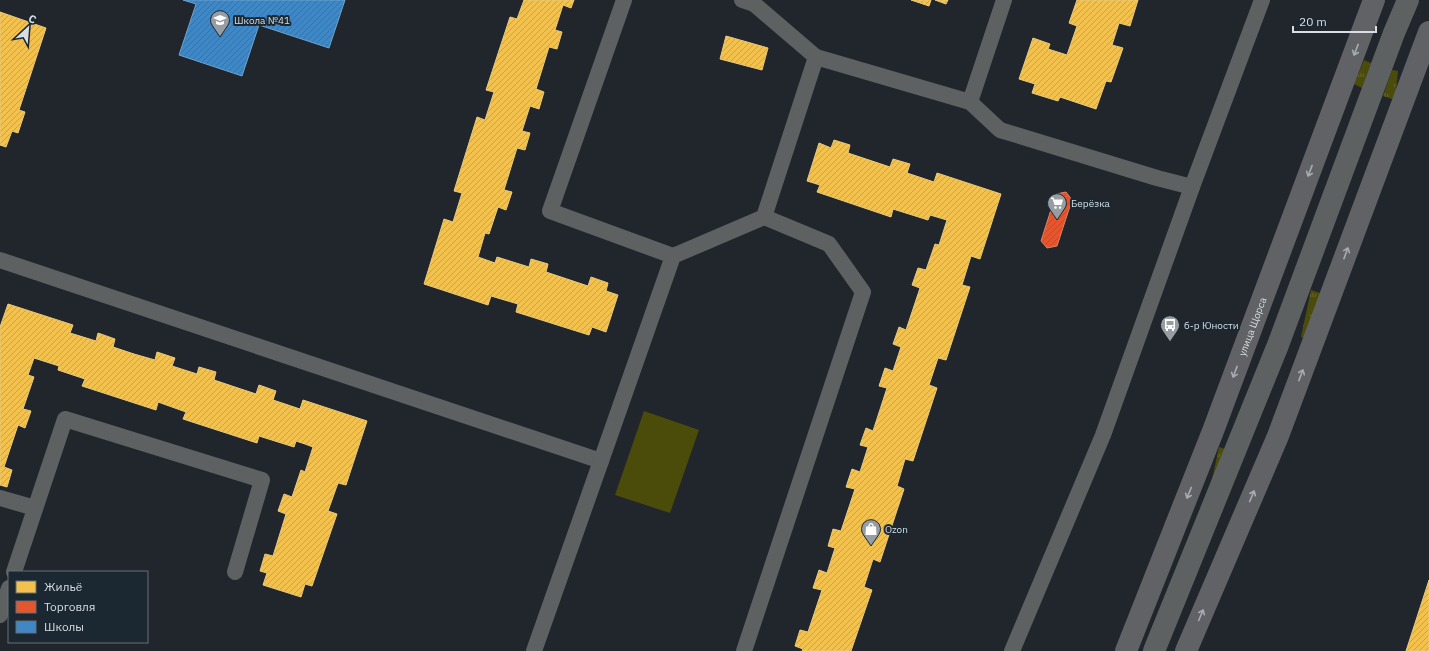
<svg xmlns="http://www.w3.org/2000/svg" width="1429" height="651" viewBox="0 0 1429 651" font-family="'IBM Plex Sans',sans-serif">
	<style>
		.grass { fill: url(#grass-tufts) }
		.pitch { fill: #4b4c09 }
		.homes { fill: url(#homes-hatch); stroke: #eaca7b }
		.shops { fill: url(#shops-hatch); stroke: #e08065 }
		.schools { fill: url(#schools-hatch); stroke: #6ca2ce }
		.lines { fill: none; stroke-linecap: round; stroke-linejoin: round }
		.service { stroke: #5e6162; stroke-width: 16 }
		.minor { stroke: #5e6162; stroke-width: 22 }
		.secondary { stroke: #606266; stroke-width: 22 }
		.oneway { stroke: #a7acb2 }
		.labels { text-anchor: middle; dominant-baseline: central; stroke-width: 4; stroke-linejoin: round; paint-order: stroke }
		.poi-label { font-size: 10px; fill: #d6dee4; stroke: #1b2731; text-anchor: start }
		.street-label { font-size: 10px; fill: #d6dee4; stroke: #1b2731 }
	</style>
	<defs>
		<pattern id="grass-tufts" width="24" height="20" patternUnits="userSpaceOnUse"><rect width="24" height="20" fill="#4b4c09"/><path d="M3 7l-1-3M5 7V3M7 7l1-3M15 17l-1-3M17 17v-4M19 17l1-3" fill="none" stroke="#64652d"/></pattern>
		<pattern id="homes-hatch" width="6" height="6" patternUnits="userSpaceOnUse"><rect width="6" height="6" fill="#f2c14e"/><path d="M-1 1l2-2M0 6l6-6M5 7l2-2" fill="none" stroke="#c6a24c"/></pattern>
		<pattern id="shops-hatch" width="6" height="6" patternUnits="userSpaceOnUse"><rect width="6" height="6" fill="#e4572e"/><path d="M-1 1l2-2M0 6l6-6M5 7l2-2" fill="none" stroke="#b35135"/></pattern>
		<pattern id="schools-hatch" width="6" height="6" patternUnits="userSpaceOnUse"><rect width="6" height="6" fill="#3f88c5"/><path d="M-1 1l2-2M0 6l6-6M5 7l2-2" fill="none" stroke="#3f7098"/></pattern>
	</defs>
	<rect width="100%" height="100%" fill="#20262c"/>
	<g class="grass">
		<path d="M1364,60L1371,63L1362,88L1354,84Z"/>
		<path d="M1392,70L1398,71L1395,100L1383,96Z"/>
		<path d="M1311,290L1323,294L1307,340L1301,337Z"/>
		<path d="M1219,447L1231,451L1209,494Z"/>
	</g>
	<path class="pitch" d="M644,411L699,430L670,513L615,495Z"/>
	<g class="homes">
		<path d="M524,0H574L571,8L563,5L555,30L562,32L557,49L549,47L536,89L544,92L539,109L530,106L522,131L530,133L525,150L517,148L504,190L512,192L506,210L498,207L489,234L485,233L478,257L495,263L497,257L529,267L531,259L548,264L546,272L588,286L591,277L608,283L606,291L618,295L606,332L592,327L589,335L516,312L518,304L491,296L488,305L424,284L444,219L453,222L462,193L454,191L477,117L485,120L494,92L486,90L510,17L517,19Z"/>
		<path d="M911,0H931L929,6Z"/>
		<path d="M935,0H948L946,4Z"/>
		<path d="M1077,0H1138L1130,26L1119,23L1112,45L1123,48L1111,82L1106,81L1096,109L1060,97L1058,101L1032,93L1035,84L1019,79L1033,38L1050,44L1048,49L1067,55L1077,26L1069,23Z"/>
		<path d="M0,12L46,28L19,110L25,112L18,133L12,131L6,147L0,145Z"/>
		<path d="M726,36L768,48L762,70L720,59Z"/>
		<path d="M834,140L850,145L848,153L890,167L893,159L910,164L907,173L934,182L937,173L1001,194L980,259L971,256L962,285L970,287L946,360L938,358L929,385L937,388L913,461L905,459L897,486L904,489L880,562L873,559L864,587L872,590L851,651H802L803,649L795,646L800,630L808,632L822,590L813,588L819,570L827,573L835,548L828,546L833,529L841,531L855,489L846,487L852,469L860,472L868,447L860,445L866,428L873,431L887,388L879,386L885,368L893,371L901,347L893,344L899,327L906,330L920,288L912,285L918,268L926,270L935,244L939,245L947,220L930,215L928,220L893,209L891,217L817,192L820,185L807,181L819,143L831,148Z"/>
		<path d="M8,304L73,325L70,333L96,341L98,333L115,339L113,347L134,354L155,360L157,352L175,358L172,366L197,374L199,367L216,372L214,380L256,394L259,385L276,391L273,400L300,409L303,400L367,421L346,485L338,483L328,511L337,514L312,586L305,584L301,597L263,585L267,573L260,571L265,554L273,556L286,514L278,511L284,494L292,497L301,470L305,472L313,447L305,444L296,441L294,447L259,436L257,443L183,419L186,412L158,402L156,410L82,386L85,379L58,370L59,366L34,358L28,375L34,377L23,409L31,411L25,428L18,425L4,467L12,470L7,487L0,485V327Z"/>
		<path d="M1429,580V651H1406Z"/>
	</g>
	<path class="shops" d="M1066,192L1072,200L1057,246L1047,248L1041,241L1056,194Z"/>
	<path class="schools" d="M183,0H345L329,48L259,25L242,76L179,55L196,4Z"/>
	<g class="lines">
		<g class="service">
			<path d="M624,0L550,211L673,256"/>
			<path d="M742,0L754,4L816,57"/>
			<path d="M970,102L1004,0"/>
			<path d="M0,260L601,461L534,651"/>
			<path d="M601,461L673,256L764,217L816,57L970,102L1000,130L1157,178L1192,187"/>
			<path d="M0,498L35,508"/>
			<path d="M14,572L65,419L262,480L235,572"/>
			<path d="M0,615L9,588"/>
			<path d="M744,651L863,292L829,244L764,217"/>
			<path d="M1012,651L1103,435L1192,187L1262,0"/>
		</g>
		<path class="minor" d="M1154,651L1278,345L1394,33L1408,0"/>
		<g class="secondary">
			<path id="s1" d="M1126,651L1213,431L1374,0"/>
			<path d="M1186,651L1278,436L1429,32"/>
		</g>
	</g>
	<defs><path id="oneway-shaft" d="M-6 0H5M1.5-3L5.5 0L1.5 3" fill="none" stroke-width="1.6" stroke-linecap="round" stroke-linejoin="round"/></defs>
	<g class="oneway">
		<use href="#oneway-shaft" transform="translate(1356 50) rotate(111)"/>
		<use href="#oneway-shaft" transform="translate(1310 171) rotate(111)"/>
		<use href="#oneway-shaft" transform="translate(1346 253) rotate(-70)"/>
		<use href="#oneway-shaft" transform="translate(1235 372) rotate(110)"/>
		<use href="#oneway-shaft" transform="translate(1301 375) rotate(-69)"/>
		<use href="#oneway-shaft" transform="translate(1189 493) rotate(112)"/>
		<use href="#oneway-shaft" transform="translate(1252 496) rotate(-67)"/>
		<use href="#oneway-shaft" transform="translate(1201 615) rotate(-67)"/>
	</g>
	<defs>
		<g id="school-pin" transform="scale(1)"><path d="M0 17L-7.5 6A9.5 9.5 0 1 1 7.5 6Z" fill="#969ea4" stroke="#1b2731"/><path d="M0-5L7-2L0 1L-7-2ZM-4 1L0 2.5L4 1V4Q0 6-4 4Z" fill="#fff"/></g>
		<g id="supermarket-pin" transform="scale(1)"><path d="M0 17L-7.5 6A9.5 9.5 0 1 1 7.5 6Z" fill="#969ea4" stroke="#1b2731"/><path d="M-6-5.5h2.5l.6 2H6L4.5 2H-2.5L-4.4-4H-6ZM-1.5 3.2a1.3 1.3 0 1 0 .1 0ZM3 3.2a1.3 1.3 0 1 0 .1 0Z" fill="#fff"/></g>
		<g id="bus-pin" transform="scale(1)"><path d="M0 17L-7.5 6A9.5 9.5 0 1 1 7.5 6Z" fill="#969ea4" stroke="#1b2731"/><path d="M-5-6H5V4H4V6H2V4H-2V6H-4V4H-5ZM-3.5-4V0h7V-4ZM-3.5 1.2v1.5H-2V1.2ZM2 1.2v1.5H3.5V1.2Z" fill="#fff"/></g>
		<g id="shop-pin" transform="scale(1)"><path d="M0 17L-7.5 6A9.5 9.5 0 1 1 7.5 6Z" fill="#969ea4" stroke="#1b2731"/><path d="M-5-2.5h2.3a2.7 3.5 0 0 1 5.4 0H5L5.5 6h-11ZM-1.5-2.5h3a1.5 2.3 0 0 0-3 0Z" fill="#fff"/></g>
	</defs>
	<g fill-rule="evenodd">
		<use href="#school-pin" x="220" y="20"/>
		<use href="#supermarket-pin" x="1057" y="203"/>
		<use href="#bus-pin" x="1170" y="325"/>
		<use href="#shop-pin" x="871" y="529"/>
	</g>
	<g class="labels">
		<g class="poi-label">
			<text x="234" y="20">Школа №41</text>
			<text x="1071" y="203">Берёзка</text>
			<text x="1184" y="325">б-р Юности</text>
			<text x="885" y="529">Ozon</text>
		</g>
		<g class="street-label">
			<text stroke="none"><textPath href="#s1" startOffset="348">улица Щорса</textPath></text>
		</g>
	</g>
	<rect x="8" y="571" width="140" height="72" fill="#1b2731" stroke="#667079"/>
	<rect x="16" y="581" width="20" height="12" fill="#f2c14e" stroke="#667079"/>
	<text x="44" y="591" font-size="12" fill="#d6dee4">Жильё</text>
	<rect x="16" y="601" width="20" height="12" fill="#e4572e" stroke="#667079"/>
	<text x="44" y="611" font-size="12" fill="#d6dee4">Торговля</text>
	<rect x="16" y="621" width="20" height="12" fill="#3f88c5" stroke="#667079"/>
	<text x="44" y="631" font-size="12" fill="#d6dee4">Школы</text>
	<g transform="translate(28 28) rotate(26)" stroke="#1b2731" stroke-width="3" paint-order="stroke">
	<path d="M0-3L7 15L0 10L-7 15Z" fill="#d6dee4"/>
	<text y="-6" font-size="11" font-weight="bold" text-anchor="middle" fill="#d6dee4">С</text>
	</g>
	<path d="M1293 26v6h83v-6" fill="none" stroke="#d6dee4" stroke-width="2"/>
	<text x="1299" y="26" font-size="12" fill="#d6dee4" stroke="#1b2731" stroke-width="3" paint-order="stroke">20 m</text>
</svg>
